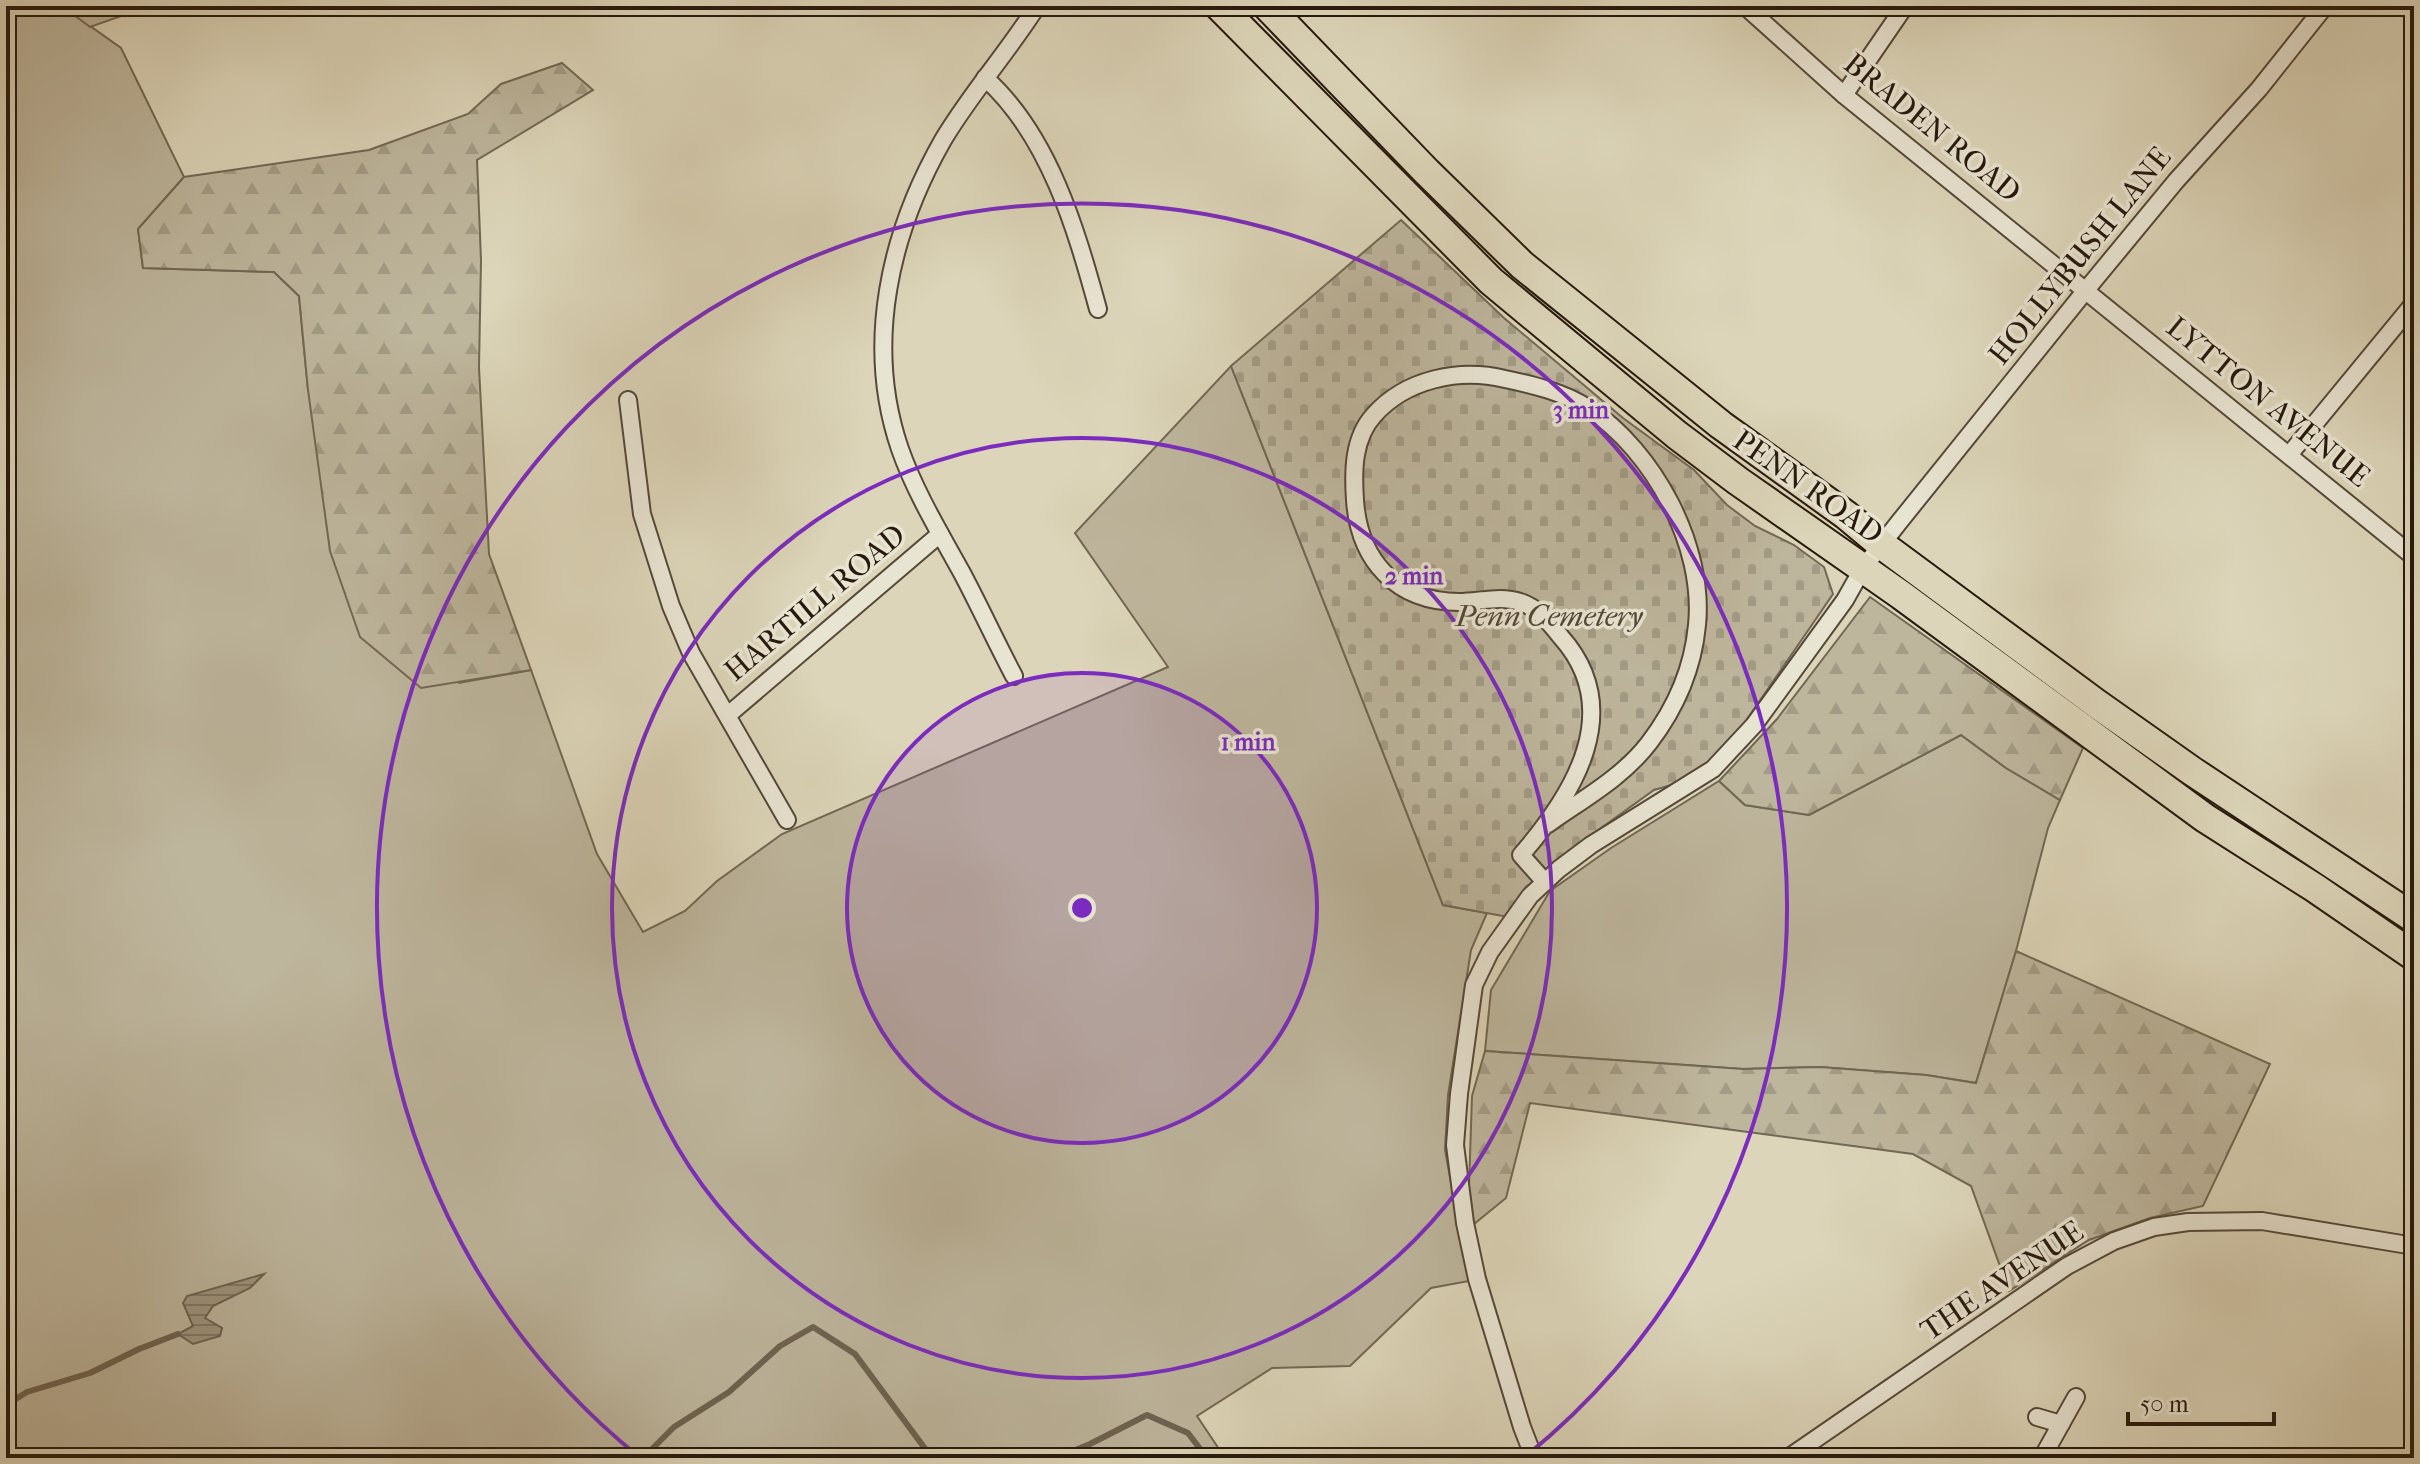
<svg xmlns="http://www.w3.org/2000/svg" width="2420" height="1464" viewBox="0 0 2420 1464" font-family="'IM FELL French Canon',serif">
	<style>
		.grass { fill: #bdb59c; stroke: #726754; stroke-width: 2 }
		.forest { fill: url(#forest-firs); stroke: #726754; stroke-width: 2 }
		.cemetery { fill: url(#cemetery-stones); stroke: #726754; stroke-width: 2 }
		.water { fill: url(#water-rules); stroke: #6e6351; stroke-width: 2 }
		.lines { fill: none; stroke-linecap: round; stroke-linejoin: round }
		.stream { stroke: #6e6351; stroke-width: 6 }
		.street-casing { stroke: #544838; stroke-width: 20 }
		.highway-casing { stroke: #27190d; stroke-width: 32 }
		.street { stroke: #e8e4d2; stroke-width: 16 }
		.highway { stroke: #dcd5b9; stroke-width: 28 }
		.ring { fill: none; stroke: #7b2cbf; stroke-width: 4 }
		.labels { text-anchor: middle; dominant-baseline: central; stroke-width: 7; stroke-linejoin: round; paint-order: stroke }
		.street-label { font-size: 30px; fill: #27190d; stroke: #e8e4d2 }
		.park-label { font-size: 30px; font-style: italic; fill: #544838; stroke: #e8e4d2 }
		.centre { fill: #7b2cbf; stroke: #e8e4d2; stroke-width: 4 }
		.ring-label { font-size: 24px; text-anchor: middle; font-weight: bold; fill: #7b2cbf; stroke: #e8e4d2; stroke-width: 7; stroke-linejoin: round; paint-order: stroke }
	</style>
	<defs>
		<pattern id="forest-firs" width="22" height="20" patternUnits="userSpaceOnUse" patternTransform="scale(2)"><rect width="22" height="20" fill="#bdb59c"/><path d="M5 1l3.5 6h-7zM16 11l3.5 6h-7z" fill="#a29b85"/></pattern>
		<pattern id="cemetery-stones" width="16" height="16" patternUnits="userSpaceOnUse" patternTransform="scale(2)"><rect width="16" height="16" fill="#bdb59c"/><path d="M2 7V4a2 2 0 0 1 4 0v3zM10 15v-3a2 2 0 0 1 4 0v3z" fill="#a29b85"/></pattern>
		<pattern id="water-rules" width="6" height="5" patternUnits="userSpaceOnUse" patternTransform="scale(2)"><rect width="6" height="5" fill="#9e957f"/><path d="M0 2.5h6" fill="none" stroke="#817966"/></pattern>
	</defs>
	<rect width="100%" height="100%" fill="#dcd5b9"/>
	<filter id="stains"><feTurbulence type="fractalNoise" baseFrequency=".0025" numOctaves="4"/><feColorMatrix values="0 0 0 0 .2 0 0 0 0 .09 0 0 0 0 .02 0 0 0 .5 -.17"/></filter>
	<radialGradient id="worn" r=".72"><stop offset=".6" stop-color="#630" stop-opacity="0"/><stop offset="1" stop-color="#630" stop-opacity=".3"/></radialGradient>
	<g class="grass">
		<path d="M51,6H62L121,48L184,177L138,229L143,268L274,272L299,296L308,390L459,683L531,670L597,854L643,932L685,911L717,881L782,834L1168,667L1075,533L1231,366L1443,905L1487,913L1471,950L1448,1095L1445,1150L1469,1281L1431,1288L1350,1366L1272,1368L1197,1416L1225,1458H6V12Z"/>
		<path d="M1961,735L2006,768L2060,800L2048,828L2016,951L1976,1083L1926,1075L1820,1067L1743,1069L1485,1051L1491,990L1550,891L1611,848L1719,781L1745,805L1809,815Z"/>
	</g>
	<g class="forest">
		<path d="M62,6H150L90,27Z"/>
		<path d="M562,63L593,90L477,160L481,260L479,368L489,554L531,670L421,688L360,637L330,551L308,390L299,296L274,272L143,268L138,229L184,177L369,150L468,114L501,84Z"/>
		<path d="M1870,597L2083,748L2060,800L2006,768L1961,735L1809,815L1745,805L1719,781L1777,719Z"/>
		<path d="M2016,951L2270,1064L2203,1206L2150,1218L2089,1240L2009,1291L1971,1186L1913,1154L1530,1103L1506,1198L1474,1224L1469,1187L1472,1096L1485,1051L1743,1069L1820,1067L1926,1075L1976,1083Z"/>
	</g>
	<path class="cemetery" d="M1401,220L1504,318L1623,418L1694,470L1727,505L1755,526L1794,545L1824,567L1833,594L1739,731L1708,765L1675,784L1654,790L1597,831L1508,917L1443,905L1231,366Z"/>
	<path class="water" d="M264,1274L250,1288L213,1306L205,1318L222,1328L220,1336L193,1344L178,1334L193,1326L183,1303L187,1296Z"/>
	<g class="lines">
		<g class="stream">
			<path d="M6,1405L27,1392L90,1373L139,1349L178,1334"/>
			<path d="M643,1458L674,1427L729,1392L780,1346L813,1327L855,1354L932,1458"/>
			<path d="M1056,1458L1090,1444L1147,1415L1188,1433L1207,1458"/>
		</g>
		<g class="street-casing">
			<g id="street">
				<path d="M1745,6L1844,95L2414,557"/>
				<path d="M985,78C1049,135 1076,229 1098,309"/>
				<path d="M1844,95L1905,6"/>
				<path d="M628,400L642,514L671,606L691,653L787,820"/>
				<path d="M2289,455L2414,303"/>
				<path d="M1014,676C996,642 980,607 962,573C940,533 915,492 900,449C864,344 890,233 943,140C971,93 1008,52 1037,6"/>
				<path d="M728,715L940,534"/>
				<path d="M1545,882L1521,855C1574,794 1626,710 1561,637C1550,623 1537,607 1520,602C1501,595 1479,602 1459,602C1397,602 1359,561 1355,500C1353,471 1353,438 1374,415C1406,379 1459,368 1505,379C1534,385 1563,392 1588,408C1654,451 1705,546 1697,625C1693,668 1675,709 1649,743C1622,778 1583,799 1548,824"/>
				<path d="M2037,1417L2061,1424"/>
				<path d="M1534,1458L1522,1427L1477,1279L1465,1223L1455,1145L1459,1094L1474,985L1490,952L1530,896L1559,869L1591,845L1713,769L1754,725L1845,600L1863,568L1900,521L2086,290L2176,181L2259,89L2325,6"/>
				<path d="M1788,1458L2067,1266L2114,1241L2154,1227L2188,1222L2262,1221L2414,1246"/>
				<path d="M2042,1458L2076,1397"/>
			</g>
		</g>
		<g class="highway-casing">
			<g id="highway">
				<path d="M1219,6L1491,281L1677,435L1738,481L1901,595L2205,818L2315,888L2414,956"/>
				<path d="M1267,6L1427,172L1522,265L1721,425L1846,515L1882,545L2097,704L2192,771L2414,918"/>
			</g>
		</g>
		<use href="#street" class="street"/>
		<use href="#highway" class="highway"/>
	</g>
	<circle cx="1082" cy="908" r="235" fill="#7b2cbf" fill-opacity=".12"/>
	<g class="ring">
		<circle cx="1082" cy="908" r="235"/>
		<circle cx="1082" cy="908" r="470"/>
		<path d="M638 1456A705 705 0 1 1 1526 1456"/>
	</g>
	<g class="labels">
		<g class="street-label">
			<text transform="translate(1932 128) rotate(39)">BRADEN ROAD</text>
			<text transform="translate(2080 256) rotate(-51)">HOLLYBUSH LANE</text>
			<text transform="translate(2268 402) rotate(39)">LYTTON AVENUE</text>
			<text transform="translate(1808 487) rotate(35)">PENN ROAD</text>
			<text transform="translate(815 603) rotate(-40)">HARTILL ROAD</text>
			<text transform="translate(2002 1281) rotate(-34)">THE AVENUE</text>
		</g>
		<g class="park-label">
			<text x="1549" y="616">Penn Cemetery</text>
		</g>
	</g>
	<circle cx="1082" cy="908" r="12" class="centre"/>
	<g class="ring-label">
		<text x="1581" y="418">3 min</text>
		<text x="1414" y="584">2 min</text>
		<text x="1248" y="750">1 min</text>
	</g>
	<rect width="2420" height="1464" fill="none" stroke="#dcd5b9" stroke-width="32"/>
	<rect x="8" y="8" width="2404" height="1448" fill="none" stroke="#27190d" stroke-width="4"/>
	<rect x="16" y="16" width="2388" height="1432" fill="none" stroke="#27190d" stroke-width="2"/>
	<path d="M2128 1412v12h146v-12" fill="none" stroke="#27190d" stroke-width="4"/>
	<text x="2140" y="1412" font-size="24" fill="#27190d" stroke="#e8e4d2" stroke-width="6" paint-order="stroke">50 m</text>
	<rect width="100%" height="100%" filter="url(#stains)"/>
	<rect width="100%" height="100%" fill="url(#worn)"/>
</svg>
